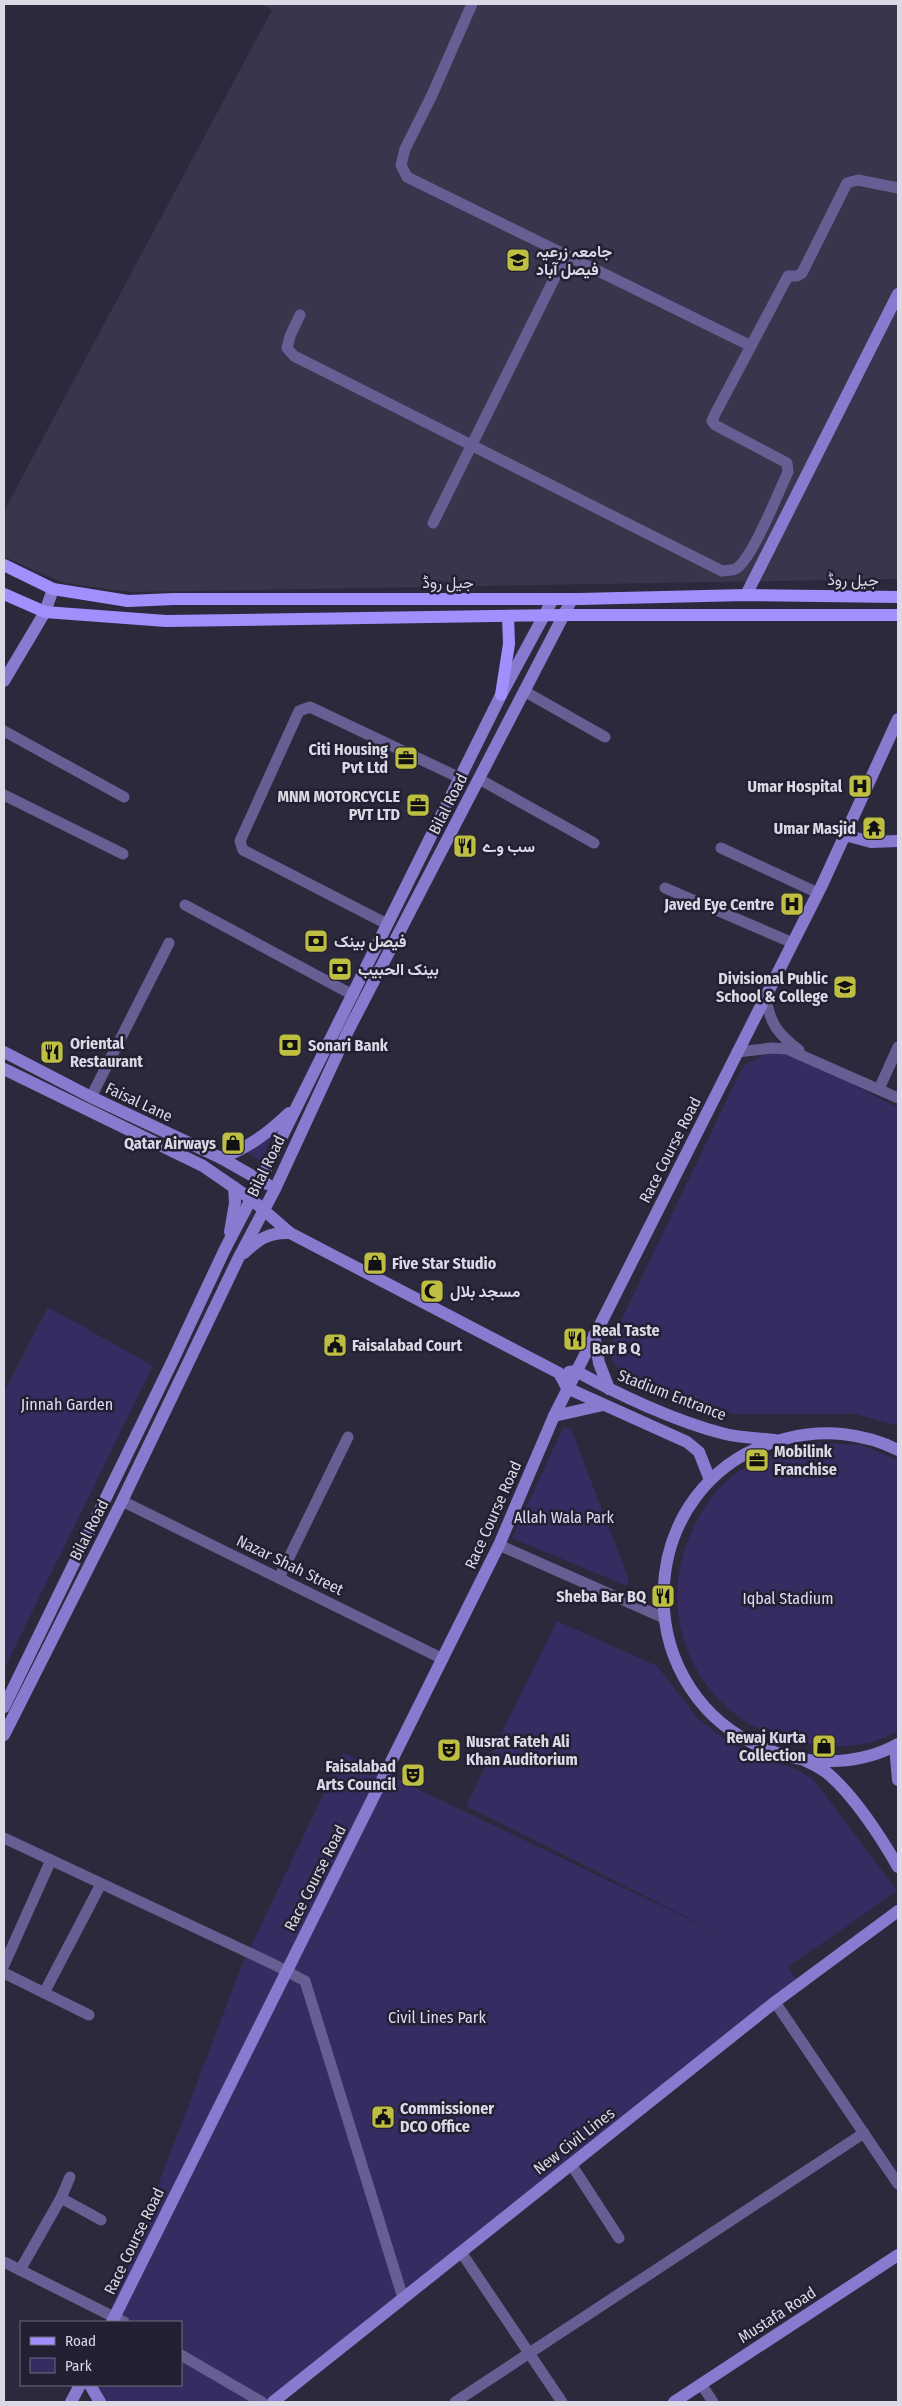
<svg xmlns="http://www.w3.org/2000/svg" width="902" height="2406" viewBox="0 0 902 2406" font-family="'Fira Sans Condensed',Vazirmatn,sans-serif">
	<style>
		.built { fill: #38354c }
		.green { fill: #372c62 }
		.lines { fill: none; stroke-linecap: round; stroke-linejoin: round }
		.street { stroke: #675f94; stroke-width: 11 }
		.secondary { stroke: #887bcf; stroke-width: 12 }
		.primary { stroke: #a28ffd; stroke-width: 12 }
		.labels { text-anchor: middle; dominant-baseline: central; stroke-width: 5; stroke-linejoin: round; paint-order: stroke }
		.poi-label { font-size: 16px; font-weight: bold; fill: #dad9e5; stroke: #222032; text-anchor: start }
		.street-label { font-size: 16px; fill: #dad9e5; stroke: #222032 }
		.park-label { font-size: 16px; fill: #dedcf3; stroke: #222032 }
	</style>
	<rect width="100%" height="100%" fill="#2c293c"/>
	<path class="built" d="M261,4H898V579L131,592L64,583L4,557V511L272,10Z"/>
	<g class="green">
		<path d="M769,1052L796,1054L898,1108V1426L856,1414H733L620,1370L612,1361L613,1342L620,1323L743,1066Z"/>
		<path d="M273,1135L261,1161L245,1151Z"/>
		<path d="M48,1307L153,1366L4,1669V1392Z"/>
		<path d="M563,1428L571,1429L629,1580L627,1586L512,1538Z"/>
		<path d="M814,1443L861,1445L898,1460V1731C877,1744 846,1748 822,1746C717,1740 650,1637 688,1540C697,1518 710,1495 728,1480C754,1458 782,1451 814,1443Z"/>
		<path d="M557,1621L657,1666L698,1719L724,1738L752,1755L794,1768L813,1779L897,1891L788,1967L800,1985L279,2402H100L90,2385H181V2322H106L242,1965L343,1753L732,1940L466,1806Z"/>
	</g>
	<g class="lines">
		<g class="street">
			<path d="M472,4L432,95L405,149L401,165L407,177L751,346"/>
			<path d="M300,315L290,336L287,348L294,356L722,571C727,570 733,571 737,568C754,555 778,493 788,472L787,463L715,425L712,421L715,414L788,276H797L802,273L847,183L858,180L898,188"/>
			<path d="M433,523L566,255"/>
			<path d="M524,691L605,737"/>
			<path d="M4,731L124,797"/>
			<path d="M479,779L594,843"/>
			<path d="M4,795L123,854"/>
			<path d="M721,848L818,893"/>
			<path d="M665,888L793,943"/>
			<path d="M185,905L353,995"/>
			<path d="M387,924L243,850L240,841L299,711L310,707L460,778"/>
			<path d="M766,998C770,1024 778,1034 799,1050"/>
			<path d="M737,1052L772,1048L787,1049L898,1098"/>
			<path d="M879,1089L898,1047"/>
			<path d="M91,1097L169,943"/>
			<path d="M122,1501L443,1659"/>
			<path d="M499,1545L664,1618"/>
			<path d="M279,1578L348,1437"/>
			<path d="M4,1838L273,1964L305,1981L403,2298"/>
			<path d="M4,1965L51,1860"/>
			<path d="M4,1973L89,2015"/>
			<path d="M44,1993L101,1884"/>
			<path d="M775,2002L898,2184"/>
			<path d="M571,2164L619,2238"/>
			<path d="M61,2198L101,2220"/>
			<path d="M461,2252L562,2402"/>
			<path d="M4,2262L124,2322"/>
			<path d="M20,2270L61,2198L70,2177"/>
			<path d="M181,2355L262,2402"/>
			<path d="M701,2384L713,2402"/>
			<path d="M455,2402L864,2133"/>
		</g>
		<g class="secondary">
			<path d="M746,595L898,294"/>
			<path d="M4,681L45,612L53,589"/>
			<path d="M845,835L871,842L898,841"/>
			<path d="M4,1052L91,1097L221,1158L267,1184"/>
			<path d="M4,1069L203,1166L251,1199L290,1233L559,1373L567,1388L687,1442L699,1452L710,1480"/>
			<path d="M221,1158C248,1148 268,1133 289,1113"/>
			<path d="M230,1232L235,1203L234,1187"/>
			<path d="M244,1253C259,1239 269,1232 290,1233"/>
			<path d="M594,1335L599,1363L609,1389"/>
			<path d="M569,1372L576,1371C619,1395 677,1422 725,1434C741,1438 759,1438 775,1440"/>
			<path d="M554,1416L603,1405"/>
			<path d="M898,1450C864,1433 825,1429 788,1438C627,1476 621,1703 777,1753C815,1766 863,1764 898,1744"/>
			<path d="M4,1707L173,1360L225,1249L251,1199L501,695L553,599"/>
			<path d="M4,1735L122,1501L238,1259L275,1189L348,1031L572,599"/>
			<path d="M895,1746L898,1780"/>
			<path d="M806,1761C813,1764 820,1768 826,1772C853,1794 881,1837 898,1867"/>
			<path d="M112,2322L499,1545L554,1416L822,885L898,719"/>
			<path d="M90,2385L100,2402"/>
			<path d="M71,2402L80,2385"/>
			<path d="M273,2402L775,2002L898,1911"/>
			<path d="M674,2402L898,2255"/>
		</g>
		<g class="primary">
			<path d="M4,565L53,589L128,601L174,599H579L746,595L898,597"/>
			<path d="M4,594L45,612L166,621L563,615H898"/>
			<path d="M501,695L509,644L508,616"/>
		</g>
	</g>
	<defs>
		<g id="university-square" transform="scale(1.25)"><rect x="-9" y="-9" width="18" height="18" rx="4" fill="#bebf42" stroke="#222032"/><path d="M0-5L7-2L0 1L-7-2ZM-4 1L0 2.5L4 1V4Q0 6-4 4Z" fill="#111"/></g>
		<g id="office-square" transform="scale(1.25)"><rect x="-9" y="-9" width="18" height="18" rx="4" fill="#bebf42" stroke="#222032"/><path d="M-6-3h4V-5.5h4V-3h4V5H-6ZM-1-4.5V-3h2v-1.5ZM-6 0V1H6V0Z" fill="#111"/></g>
		<g id="hospital-square" transform="scale(1.25)"><rect x="-9" y="-9" width="18" height="18" rx="4" fill="#bebf42" stroke="#222032"/><path d="M-5-5h3v3.5h4V-5h3V5h-3V1.5h-4V5h-3Z" fill="#111"/></g>
		<g id="temple-square" transform="scale(1.25)"><rect x="-9" y="-9" width="18" height="18" rx="4" fill="#bebf42" stroke="#222032"/><path d="M0-6L5-2H3V0L6.5 2.5H4V6H1.5V3h-3V6H-4V2.5H-6.5L-3 0V-2H-5Z" fill="#111"/></g>
		<g id="restaurant-square" transform="scale(1.25)"><rect x="-9" y="-9" width="18" height="18" rx="4" fill="#bebf42" stroke="#222032"/><path d="M-5-6h1v4h1v-4h1v4h1v-4h1v5L-1.5 .5V6h-2V.5L-5-1ZM5-6V6H3V1.5H1.5Q1.5-4 5-6Z" fill="#111"/></g>
		<g id="bank-square" transform="scale(1.25)"><rect x="-9" y="-9" width="18" height="18" rx="4" fill="#bebf42" stroke="#222032"/><path d="M-6-4H6V4H-6ZM0-2.3a2.3 2.3 0 1 0 0 4.6a2.3 2.3 0 1 0 0-4.6Z" fill="#111"/></g>
		<g id="school-square" transform="scale(1.25)"><rect x="-9" y="-9" width="18" height="18" rx="4" fill="#bebf42" stroke="#222032"/><path d="M0-5L7-2L0 1L-7-2ZM-4 1L0 2.5L4 1V4Q0 6-4 4Z" fill="#111"/></g>
		<g id="shop-square" transform="scale(1.25)"><rect x="-9" y="-9" width="18" height="18" rx="4" fill="#bebf42" stroke="#222032"/><path d="M-5-2.5h2.3a2.7 3.5 0 0 1 5.4 0H5L5.5 6h-11ZM-1.5-2.5h3a1.5 2.3 0 0 0-3 0Z" fill="#111"/></g>
		<g id="mosque-square" transform="scale(1.25)"><rect x="-9" y="-9" width="18" height="18" rx="4" fill="#bebf42" stroke="#222032"/><path d="M3.5-4.9A6 6 0 1 0 3.5 4.9A5 5 0 1 1 3.5-4.9Z" fill="#111"/></g>
		<g id="civic-square" transform="scale(1.25)"><rect x="-9" y="-9" width="18" height="18" rx="4" fill="#bebf42" stroke="#222032"/><path d="M-.6-6.5H3V-4.5H.6V-3L4-1V1h2V6H-6V1h2V-1L-.6-3ZM-1.2 2.5V6h2.4V2.5Z" fill="#111"/></g>
		<g id="theatre-square" transform="scale(1.25)"><rect x="-9" y="-9" width="18" height="18" rx="4" fill="#bebf42" stroke="#222032"/><path d="M-5-5.5Q0-4 5-5.5V0Q5 5 0 6Q-5 5-5 0ZM-3.3-2.5H-1v1.5H-3.3ZM1-2.5H3.3v1.5H1ZM-2.8 1Q0 5.5 2.8 1Z" fill="#111"/></g>
	</defs>
	<g fill-rule="evenodd">
		<use href="#university-square" x="518" y="260"/>
		<use href="#office-square" x="406" y="758"/>
		<use href="#hospital-square" x="860" y="786"/>
		<use href="#office-square" x="418" y="805"/>
		<use href="#temple-square" x="874" y="828"/>
		<use href="#restaurant-square" x="465" y="846"/>
		<use href="#hospital-square" x="792" y="904"/>
		<use href="#bank-square" x="316" y="941"/>
		<use href="#bank-square" x="340" y="969"/>
		<use href="#school-square" x="845" y="987"/>
		<use href="#bank-square" x="290" y="1045"/>
		<use href="#restaurant-square" x="52" y="1052"/>
		<use href="#shop-square" x="233" y="1143"/>
		<use href="#shop-square" x="375" y="1263"/>
		<use href="#mosque-square" x="432" y="1291"/>
		<use href="#restaurant-square" x="575" y="1339"/>
		<use href="#civic-square" x="335" y="1345"/>
		<use href="#office-square" x="757" y="1460"/>
		<use href="#restaurant-square" x="663" y="1596"/>
		<use href="#shop-square" x="824" y="1746"/>
		<use href="#theatre-square" x="449" y="1750"/>
		<use href="#theatre-square" x="413" y="1775"/>
		<use href="#civic-square" x="383" y="2117"/>
	</g>
	<g class="labels">
		<g class="poi-label">
			<text x="536" y="251">جامعہ زرعیہ<tspan x="536" dy="18">فیصل آباد</tspan></text>
			<text x="388" y="749" text-anchor="end">Citi Housing<tspan x="388" dy="18">Pvt Ltd</tspan></text>
			<text x="842" y="786" text-anchor="end">Umar Hospital</text>
			<text x="400" y="796" text-anchor="end">MNM MOTORCYCLE<tspan x="400" dy="18">PVT LTD</tspan></text>
			<text x="856" y="828" text-anchor="end">Umar Masjid</text>
			<text x="482" y="846">سب وے</text>
			<text x="774" y="904" text-anchor="end">Javed Eye Centre</text>
			<text x="334" y="941">فیصل بینک</text>
			<text x="358" y="969">بينک الحبيب</text>
			<text x="828" y="978" text-anchor="end">Divisional Public<tspan x="828" dy="18">School &amp; College</tspan></text>
			<text x="70" y="1043">Oriental<tspan x="70" dy="18">Restaurant</tspan></text>
			<text x="308" y="1045">Sonari Bank</text>
			<text x="216" y="1143" text-anchor="end">Qatar Airways</text>
			<text x="392" y="1263">Five Star Studio</text>
			<text x="450" y="1291">مسجد بلال</text>
			<text x="592" y="1330">Real Taste<tspan x="592" dy="18">Bar B Q</tspan></text>
			<text x="352" y="1345">Faisalabad Court</text>
			<text x="774" y="1451">Mobilink<tspan x="774" dy="18">Franchise</tspan></text>
			<text x="646" y="1596" text-anchor="end">Sheba Bar BQ</text>
			<text x="806" y="1737" text-anchor="end">Rewaj Kurta<tspan x="806" dy="18">Collection</tspan></text>
			<text x="466" y="1741">Nusrat Fateh Ali<tspan x="466" dy="18">Khan Auditorium</tspan></text>
			<text x="396" y="1766" text-anchor="end">Faisalabad<tspan x="396" dy="18">Arts Council</tspan></text>
			<text x="400" y="2108">Commissioner<tspan x="400" dy="18">DCO Office</tspan></text>
		</g>
		<g class="street-label">
			<text transform="translate(853 580) rotate(1)">جیل روڈ</text>
			<text x="448" y="582">جیل روڈ</text>
			<text transform="translate(448 804) rotate(-63)">Bilal Road</text>
			<text transform="translate(139 1102) rotate(25)">Faisal Lane</text>
			<text transform="translate(670 1150) rotate(-63)">Race Course Road</text>
			<text transform="translate(266 1166) rotate(-64)">Bilal Road</text>
			<text transform="translate(672 1395) rotate(21)">Stadium Entrance</text>
			<text transform="translate(493 1515) rotate(-66)">Race Course Road</text>
			<text transform="translate(89 1530) rotate(-63)">Bilal Road</text>
			<text transform="translate(290 1565) rotate(26)">Nazar Shah Street</text>
			<text transform="translate(315 1878) rotate(-63)">Race Course Road</text>
			<text transform="translate(574 2141) rotate(-38)">New Civil Lines</text>
			<text transform="translate(134 2241) rotate(-64)">Race Course Road</text>
			<text transform="translate(777 2315) rotate(-33)">Mustafa Road</text>
		</g>
		<g class="park-label">
			<text x="67" y="1404">Jinnah Garden</text>
			<text x="564" y="1517">Allah Wala Park</text>
			<text x="788" y="1598">Iqbal Stadium</text>
			<text x="437" y="2017">Civil Lines Park</text>
		</g>
	</g>
	<rect width="902" height="2406" fill="none" stroke="#dad9e5" stroke-width="10"/>
	<rect x="20" y="2321" width="162" height="65" fill="#222032" stroke="#6c6a7a"/>
	<rect x="30" y="2337" width="25" height="8" fill="#a28ffd" stroke="#6c6a7a"/>
	<text x="65" y="2346" font-size="15" fill="#dad9e5">Road</text>
	<rect x="30" y="2358" width="25" height="15" fill="#372c62" stroke="#6c6a7a"/>
	<text x="65" y="2371" font-size="15" fill="#dad9e5">Park</text>
</svg>
